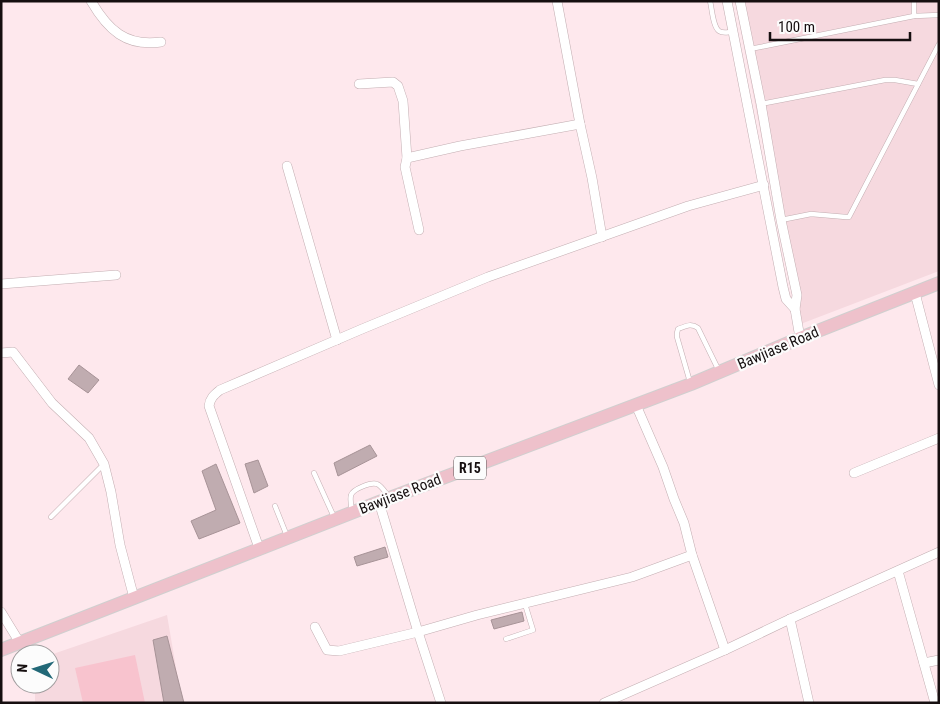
<svg xmlns="http://www.w3.org/2000/svg" width="940" height="704" viewBox="0 0 940 704" font-family="'Roboto Condensed',sans-serif">
	<style>
		.built { fill: #f6d9df }
		.grass { fill: #f8c3ce }
		.building { fill: #c0acb0; stroke: #a79397 }
		.lines { fill: none; stroke-linecap: round; stroke-linejoin: round }
		.service-casing { stroke: #c3aeb2; stroke-width: 5.5 }
		.minor-casing { stroke: #c3aeb2; stroke-width: 10 }
		.primary-casing { stroke: #d0cfcf; stroke-width: 14 }
		.service { stroke: #fff; stroke-width: 4.5 }
		.minor { stroke: #fff; stroke-width: 9 }
		.primary { stroke: #eec1cb; stroke-width: 12 }
		.labels { text-anchor: middle; dominant-baseline: central; stroke-width: 4.5; stroke-linejoin: round; paint-order: stroke }
		.shield { fill: #fcfcfc; stroke: #5b5657; stroke-width: 1 }
		.shield-label { font-size: 14px; font-weight: bold; fill: #160f10 }
		.street-label { font-size: 15px; fill: #160f10; stroke: #fcfcfc }
	</style>
	<rect width="100%" height="100%" fill="#fee8ed"/>
	<g class="built">
		<path d="M735,1H939V271L798,325Z"/>
		<path d="M167,615L182,703H35V684H50V655Z"/>
	</g>
	<path class="grass" d="M135,655L145,703H83L75,668Z"/>
	<g class="building">
		<path d="M79,365L99,380L88,393L68,379Z"/>
		<path d="M370,445L377,456L338,476L334,463Z"/>
		<path d="M258,460L268,486L254,493L245,464Z"/>
		<path d="M216,464L240,523L199,539L191,521L216,510L202,471Z"/>
		<path d="M385,547L388,557L357,566L354,557Z"/>
		<path d="M522,612L524,621L494,629L491,620Z"/>
		<path d="M167,636L184,703H164L153,640Z"/>
	</g>
	<g class="lines">
		<g class="service-casing">
			<g id="service">
				<path d="M710,1C712,9 713,27 719,31C723,34 728,32 732,32"/>
				<path d="M914,16V1"/>
				<path d="M750,49L914,16L939,15"/>
				<path d="M761,104L885,80H895L918,84"/>
				<path d="M781,220L811,214L846,217H849L939,44"/>
				<path d="M690,382L677,337V333L678,329C686,326 691,323 698,328L719,371"/>
				<path d="M314,473L334,517"/>
				<path d="M275,506L287,536"/>
				<path d="M352,511C351,506 350,499 351,495C353,489 371,482 377,484C382,486 385,492 388,496"/>
				<path d="M51,517L104,464"/>
				<path d="M506,639L533,630L525,604"/>
			</g>
		</g>
		<g class="minor-casing">
			<g id="minor">
				<path d="M91,1C108,30 126,47 161,42"/>
				<path d="M557,1L580,124L592,178L602,237"/>
				<path d="M727,1L783,287L786,299L795,309"/>
				<path d="M740,1L761,104L781,220L797,295L795,309L800,338"/>
				<path d="M359,84L393,82L398,86L403,101L407,158L405,167L419,230"/>
				<path d="M407,158L460,146L580,124"/>
				<path d="M287,166L337,340"/>
				<path d="M1,284L116,275"/>
				<path d="M915,293L939,385"/>
				<path d="M1,353L13,352L52,403L89,438L104,464L111,492L120,545L134,598"/>
				<path d="M636,405L663,467L674,499L684,523L692,555L725,650"/>
				<path d="M854,473L939,438"/>
				<path d="M379,502L418,632L441,703"/>
				<path d="M259,548L209,406C210,398 214,395 220,390L362,329L488,277L688,206L764,185"/>
				<path d="M898,571L935,703"/>
				<path d="M1,612L20,643"/>
				<path d="M790,619L809,703"/>
				<path d="M315,627L327,650L339,651L418,632L477,615L632,577L692,555"/>
				<path d="M924,663L939,660"/>
				<path d="M604,703L725,650L790,619L939,552"/>
			</g>
		</g>
		<g class="primary-casing">
			<path id="primary" d="M1,650L379,502L691,384L800,338L939,283"/>
		</g>
		<use href="#service" class="service"/>
		<use href="#minor" class="minor"/>
		<use href="#primary" class="primary"/>
	</g>
	<g class="labels">
		<rect class="shield" x="454" y="456.5" width="32" height="23" rx="4"/>
		<g class="shield-label">
			<text x="470" y="468">R15</text>
		</g>
		<g class="street-label">
			<text transform="translate(778 348) rotate(-23)">Bawjiase Road</text>
			<text transform="translate(400 494) rotate(-21)">Bawjiase Road</text>
		</g>
	</g>
	<rect width="940" height="704" fill="none" stroke="#160f10" stroke-width="5"/>
	<g transform="translate(35 669) rotate(274)"><circle r="24" fill="#fcfcfc" stroke="#a09d9e"/>
	<path d="M0-4L9 19L0 12L-9 19Z" fill="#226877"/>
	<text y="-8" font-size="14" font-weight="bold" text-anchor="middle" fill="#160f10">N</text>
	</g>
	<path d="M770 32v8h140v-8" fill="none" stroke="#160f10" stroke-width="2.5"/>
	<text x="778" y="32" font-size="15" fill="#160f10" stroke="#fcfcfc" stroke-width="4" paint-order="stroke">100 m</text>
</svg>
